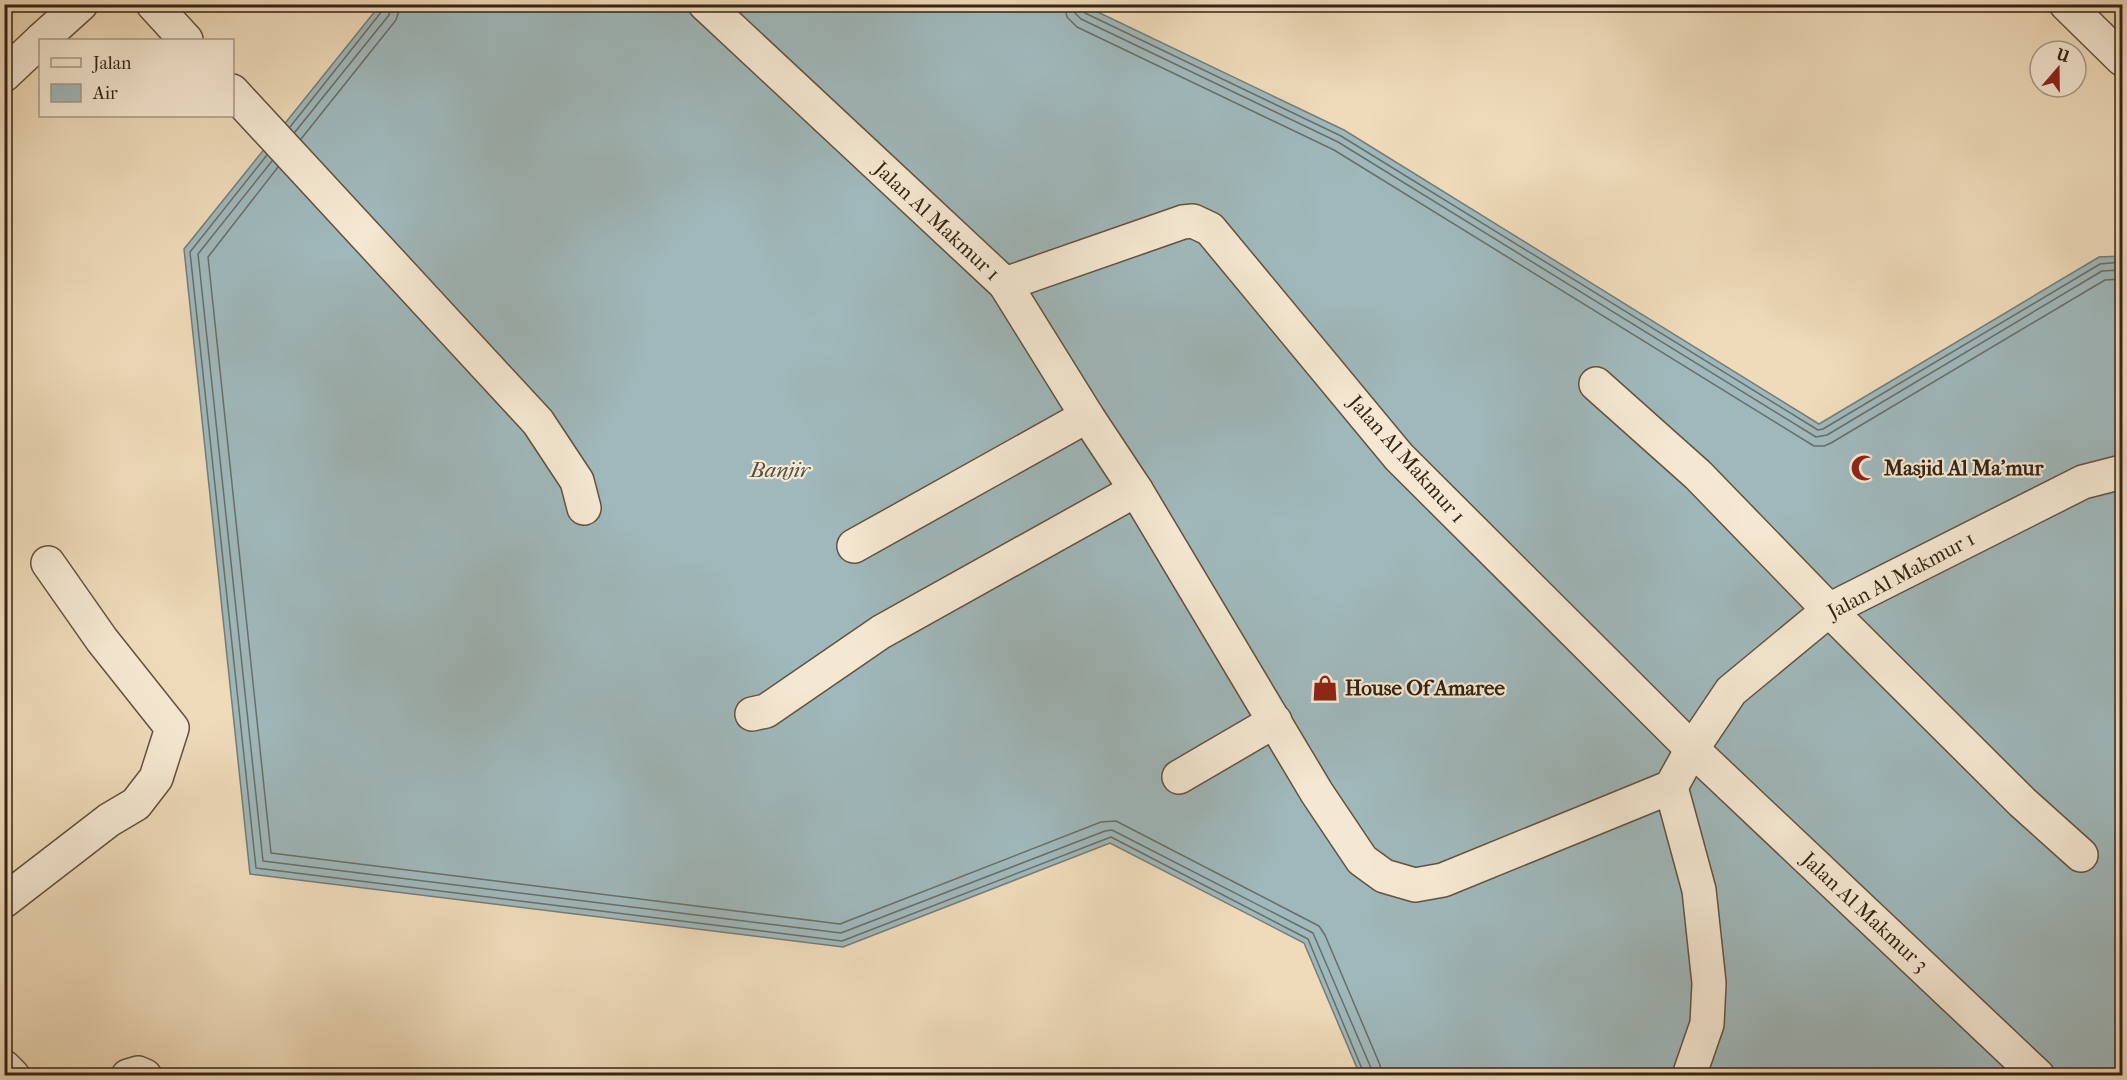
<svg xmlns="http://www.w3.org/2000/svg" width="2127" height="1080" viewBox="0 0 2127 1080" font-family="'IM FELL French Canon',serif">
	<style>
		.water { fill: #9fb8bb; stroke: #757c79; stroke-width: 1.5 }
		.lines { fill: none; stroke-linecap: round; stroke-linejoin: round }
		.shore { stroke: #6a6e68; stroke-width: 1.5 }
		.minor-casing { stroke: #64513e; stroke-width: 36 }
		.minor { stroke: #f5e8d2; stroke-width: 33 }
		.labels { text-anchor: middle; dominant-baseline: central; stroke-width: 4.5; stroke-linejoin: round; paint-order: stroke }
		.street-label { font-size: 21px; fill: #362315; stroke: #f5e8d2 }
		.poi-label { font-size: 21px; font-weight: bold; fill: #362315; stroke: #f5e8d2; text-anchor: start }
		.water-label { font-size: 22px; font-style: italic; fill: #565047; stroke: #f5e8d2 }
	</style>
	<rect width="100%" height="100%" fill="#efdbba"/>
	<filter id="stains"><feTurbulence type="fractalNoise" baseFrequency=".00333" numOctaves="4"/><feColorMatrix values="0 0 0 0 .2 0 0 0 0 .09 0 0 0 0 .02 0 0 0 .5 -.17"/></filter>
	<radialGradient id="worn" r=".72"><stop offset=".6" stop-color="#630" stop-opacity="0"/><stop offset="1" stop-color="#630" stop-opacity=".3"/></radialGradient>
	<path class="water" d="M1081,4L1344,130L1819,424L2099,257L2122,256V1075H1360L1304,943L1110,843L843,947L250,874L184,249L380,5Z"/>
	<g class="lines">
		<g class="shore">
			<path d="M1064,4L1067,17L1077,27L1334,150L1814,446H1824L1831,443L2105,280L2122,279"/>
			<path d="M1073,4L1075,13L1081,19L1338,142L1816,437L1827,435L2102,271L2122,270"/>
			<path d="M1081,4V9L1085,13L1341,136L1818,430L1823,429L2100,264L2122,262"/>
			<path d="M290,127L382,11L384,4"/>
			<path d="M295,132L389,15L391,4"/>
			<path d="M301,139L396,20L401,4"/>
			<path d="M267,155L190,252L256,868L842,941L1111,837L1308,939L1365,1076"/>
			<path d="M272,161L198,254L263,861L841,933L1105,831L1112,830L1313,933L1371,1068L1373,1076"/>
			<path d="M278,167L208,257L271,853L840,924L1101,822L1116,821L1319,926L1325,935L1380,1065L1382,1076"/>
		</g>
		<g class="minor-casing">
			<g id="minor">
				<path d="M153,4L186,40"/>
				<path d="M705,4L1005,284L1183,222L1193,221L1210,229L1399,457L1692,749L2038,1076"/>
				<path d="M2066,4L2122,59"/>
				<path d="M41,40L81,4"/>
				<path d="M4,75L40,41"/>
				<path d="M232,91L538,422L577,481L584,508"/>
				<path d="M1005,284L1087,416L1136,490L1317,793L1362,860L1384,876L1415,885L1443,880L1671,787L1692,749L1731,691L1829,610L2083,482L2122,472"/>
				<path d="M1596,384L1698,475L1829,610L2022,802L2081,855"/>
				<path d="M854,546L1087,416"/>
				<path d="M752,714L766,711L881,632L1136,490"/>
				<path d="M1179,777L1275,721"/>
				<path d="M1671,787L1699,890L1709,983L1707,1024L1689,1076"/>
				<path d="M4,901L109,820L136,804L156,778L172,728L102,640L48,563"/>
				<path d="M4,1067L13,1076"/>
				<path d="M128,1076L138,1073L145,1076"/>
			</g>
		</g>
		<use href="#minor" class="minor"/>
	</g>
	<defs>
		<g id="mosque-bare" transform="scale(2.07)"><path d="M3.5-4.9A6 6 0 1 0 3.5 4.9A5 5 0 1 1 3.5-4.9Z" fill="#8f2418" stroke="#f5e8d2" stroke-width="2.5" paint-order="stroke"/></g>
		<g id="shop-bare" transform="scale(2.07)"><path d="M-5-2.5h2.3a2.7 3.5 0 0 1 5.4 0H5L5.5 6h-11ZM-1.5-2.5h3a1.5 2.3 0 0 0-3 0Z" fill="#8f2418" stroke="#f5e8d2" stroke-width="2.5" paint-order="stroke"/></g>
	</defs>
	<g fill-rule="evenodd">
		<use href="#mosque-bare" x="1864" y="468"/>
		<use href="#shop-bare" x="1325" y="688"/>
	</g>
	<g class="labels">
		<g class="street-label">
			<text transform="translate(937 221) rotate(43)">Jalan Al Makmur 1</text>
			<text transform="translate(1407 459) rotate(48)">Jalan Al Makmur 1</text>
			<text transform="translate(1901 575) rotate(-28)">Jalan Al Makmur 1</text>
			<text transform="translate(1865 912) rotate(43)">Jalan Al Makmur 3</text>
		</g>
		<g class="poi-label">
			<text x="1884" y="468">Masjid Al Ma'mur</text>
			<text x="1345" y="688">House Of Amaree</text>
		</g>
		<g class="water-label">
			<text x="780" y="470">Banjir</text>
		</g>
	</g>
	<rect width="2127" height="1080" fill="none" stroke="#efdbba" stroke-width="24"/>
	<rect x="6" y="6" width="2115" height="1068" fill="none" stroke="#362315" stroke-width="3"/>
	<rect x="12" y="12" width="2103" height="1056" fill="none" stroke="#362315" stroke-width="1.5"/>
	<rect x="39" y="39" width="195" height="78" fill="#f5e8d2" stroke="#a99986" stroke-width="1.5"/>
	<rect x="51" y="58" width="30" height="9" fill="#f5e8d2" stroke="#a99986" stroke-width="1.5"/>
	<text x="93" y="69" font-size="18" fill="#362315">Jalan</text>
	<rect x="51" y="84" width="30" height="18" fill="#9fb8bb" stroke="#a99986" stroke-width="1.5"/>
	<text x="93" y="99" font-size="18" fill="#362315">Air</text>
	<g transform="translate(2058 69) rotate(20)"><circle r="28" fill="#f5e8d2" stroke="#a99986" stroke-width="1.5"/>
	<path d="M0-4.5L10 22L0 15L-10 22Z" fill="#8f2418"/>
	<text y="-9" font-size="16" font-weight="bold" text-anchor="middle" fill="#362315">U</text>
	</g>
	<rect width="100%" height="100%" filter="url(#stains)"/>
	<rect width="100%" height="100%" fill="url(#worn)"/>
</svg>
